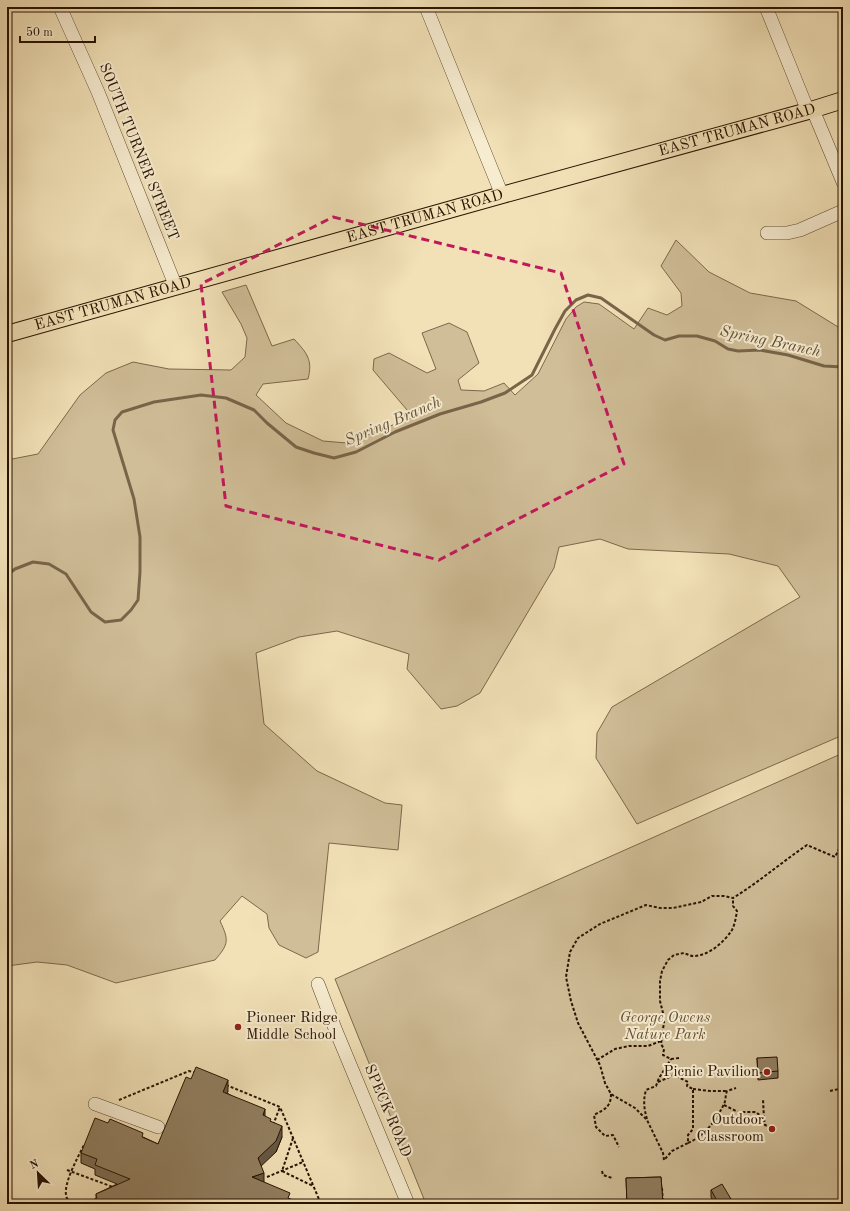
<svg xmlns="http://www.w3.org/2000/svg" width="850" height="1211" viewBox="0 0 850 1211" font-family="'Old Standard TT',serif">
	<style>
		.green { fill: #d0be98; stroke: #7c684c }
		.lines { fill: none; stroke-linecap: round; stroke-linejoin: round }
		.stream { stroke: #786449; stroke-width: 3 }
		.minor-casing { stroke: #5a462e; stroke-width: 14 }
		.major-casing { stroke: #281200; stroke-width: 18 }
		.path { stroke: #281200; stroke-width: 2; stroke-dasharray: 3 2; stroke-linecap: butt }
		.minor { stroke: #f7ecd0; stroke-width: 13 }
		.major { stroke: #f2e1b7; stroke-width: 16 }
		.wall { fill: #7d6c52; stroke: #281200 }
		.shaded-wall { fill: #665842; stroke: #281200 }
		.building { fill: #917e5f; stroke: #281200 }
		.marked { fill: none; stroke: #c2185b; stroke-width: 3; stroke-dasharray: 8 5; stroke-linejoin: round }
		.poi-dot { fill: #8f2418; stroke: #f7ecd0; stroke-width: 1.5 }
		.labels { text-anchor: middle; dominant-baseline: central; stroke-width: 4; stroke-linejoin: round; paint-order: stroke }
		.street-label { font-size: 15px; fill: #281200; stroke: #f7ecd0 }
		.poi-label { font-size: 15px; fill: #281200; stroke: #f7ecd0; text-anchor: end }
		.park-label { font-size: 15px; font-style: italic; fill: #634e35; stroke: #f7ecd0 }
		.water-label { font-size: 16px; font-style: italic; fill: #645036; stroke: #f7ecd0 }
	</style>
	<rect width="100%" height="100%" fill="#f2e1b7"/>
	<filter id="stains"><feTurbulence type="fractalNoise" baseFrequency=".005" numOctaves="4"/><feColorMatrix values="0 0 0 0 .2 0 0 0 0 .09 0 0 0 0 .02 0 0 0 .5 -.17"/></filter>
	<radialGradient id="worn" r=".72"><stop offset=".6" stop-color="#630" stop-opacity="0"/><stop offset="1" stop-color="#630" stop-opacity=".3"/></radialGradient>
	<g class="green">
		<path d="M676,240L709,272L750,293L796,301L843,330V735L637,824L596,758L597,733L612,707L800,597L778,566L729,554L628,549L600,539L559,547L554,568L480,693L457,706L441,709L407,669L409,654L337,631L299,637L256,653L264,724L317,771L385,803L402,805L398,850L329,843L318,952L306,958L279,945L269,928L267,914L242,896L220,921C229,940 229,944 215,960L116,983L67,965L37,962L7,966V460L38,454L80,395L106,373L133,362L169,369L231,370L245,357L247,338L241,324L222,292L246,285L272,346L294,339C307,353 313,360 308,379L263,384L256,395L286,423L323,441L347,443L413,417L373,370L374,359L389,353L427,373L436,369L422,333L449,323L467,332L479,363L458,380L461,390L484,391L504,383L515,395L538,374L566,319L576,307L584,302L599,304L634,329L648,308L667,315L682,306L681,293L661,266Z"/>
		<path d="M843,753V1204H426L335,979Z"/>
	</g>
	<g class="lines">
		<path class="stream" d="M7,575L15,569L33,562L49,564L66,574L91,612L105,622L121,620L131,610L138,600L140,572V537L134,499L113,430L115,420L122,412L154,402L201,395L226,398L254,410L267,423L296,447L314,453L334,458L356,452L395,432L440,414L481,402L505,393L532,375L555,329L565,311L576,300L588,295L601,298L654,335L665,340L679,336H697L715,341L728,349L738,351L760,350L788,355L824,366L843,367"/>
		<g class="minor-casing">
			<g id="minor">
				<path d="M60,7L98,92L176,287"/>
				<path d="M426,7L502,195"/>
				<path d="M766,7L808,111"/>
				<path d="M813,110L843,182"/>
				<path d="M767,233H787L800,230L843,211"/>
				<path d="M318,984L336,1031L408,1204"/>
				<path d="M95,1104L158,1127"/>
			</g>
		</g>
		<g class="major-casing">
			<g id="major">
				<path id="s1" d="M7,334L502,195L808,111L843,100"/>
			</g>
		</g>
		<g class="path">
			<path d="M679,1058L671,1059L663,1055L664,1049L661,1044L664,1022L663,1013L660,1001V981L662,971L668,960L674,955L684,953C687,954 690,956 693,956C709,956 724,942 732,930C735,924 736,917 737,911L733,906V898"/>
			<path d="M597,1060L615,1049L629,1046H648L661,1041"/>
			<path d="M658,1082L674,1075L688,1082L687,1086L693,1089V1129L688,1135V1143L672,1151L664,1160"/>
			<path d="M226,1085L280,1107L321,1204"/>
			<path d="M693,1089L710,1091H727"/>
			<path d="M830,1091L843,1088"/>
			<path d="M611,1094C611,1107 605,1109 594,1115L596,1127L605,1136L613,1135L619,1147"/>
			<path d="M119,1100L189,1071L196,1073"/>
			<path d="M724,1105L738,1112H756L764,1119L763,1099"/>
			<path d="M647,1119C644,1109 643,1100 646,1090L656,1086L659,1078L671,1059"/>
			<path d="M764,1119L765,1125L777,1130"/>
			<path d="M273,1125L280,1107"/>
			<path d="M293,1138L282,1171L313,1186"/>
			<path d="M688,1143C704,1136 715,1122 723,1106C726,1102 725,1096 727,1091L736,1088"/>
			<path d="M664,1160L663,1153L647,1120L635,1108L611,1094L605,1083L600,1065L578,1023L571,1001L566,977L570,952L578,938L600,924L646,905L660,908H673L701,902L712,896H724L733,898C759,882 782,862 807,845L835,857L843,841"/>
			<path d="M67,1170L113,1187"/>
			<path d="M602,1171L603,1175L612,1178"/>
			<path d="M267,1177L303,1162"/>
			<path d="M662,1188L663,1204"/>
			<path d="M622,1201L627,1200"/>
			<path d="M70,1204C69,1201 66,1198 66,1195C64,1182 78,1157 84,1145"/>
		</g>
		<use href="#minor" class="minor"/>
		<use href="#major" class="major"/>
	</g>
	<g class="wall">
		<path d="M757,1058L778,1071V1078L758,1080Z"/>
		<path d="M191,1079L228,1091L227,1093L265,1116L271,1122L282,1137L276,1152L96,1199V1194L117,1184L95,1175V1169L81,1163V1153L143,1137L158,1144Z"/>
		<path d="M661,1177L663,1204H627L626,1178Z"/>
		<path d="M711,1190L731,1204H715L711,1197Z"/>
	</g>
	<g class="shaded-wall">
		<path d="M228,1080V1091L223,1102V1092Z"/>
		<path d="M265,1109V1120L263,1115Z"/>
		<path d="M282,1126V1137L276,1152L258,1169V1158Z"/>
		<path d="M264,1173V1183L252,1177Z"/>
		<path d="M731,1199V1204H722Z"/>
	</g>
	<g class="building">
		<path d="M777,1057L778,1071L758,1073L757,1058Z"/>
		<path d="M196,1067L228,1080L223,1092L265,1109L263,1115L271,1119L270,1121L282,1126L276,1141L258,1158L264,1173L252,1177L290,1193L288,1198L303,1204H84L97,1198L96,1194L130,1179L95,1165L97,1159L81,1153L95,1118L108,1123L110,1119L143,1133L142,1137L158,1144L186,1077L191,1079Z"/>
		<path d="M661,1177L663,1203L627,1204L626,1178Z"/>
		<path d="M722,1184L731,1199L722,1204H719L711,1190Z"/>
	</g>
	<path class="marked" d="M333,217L561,273L624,464L439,560L226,506L201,284Z"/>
	<g class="poi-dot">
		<circle cx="238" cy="1027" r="4"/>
		<circle cx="767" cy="1072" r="4"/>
		<circle cx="772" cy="1129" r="4"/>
	</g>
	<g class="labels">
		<g class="street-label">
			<text stroke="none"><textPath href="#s1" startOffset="758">EAST TRUMAN ROAD</textPath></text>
			<text transform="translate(138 152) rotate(68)">SOUTH TURNER STREET</text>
			<text stroke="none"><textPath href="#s1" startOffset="434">EAST TRUMAN ROAD</textPath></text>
			<text stroke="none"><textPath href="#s1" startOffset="110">EAST TRUMAN ROAD</textPath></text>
			<text transform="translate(387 1111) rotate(67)">SPECK ROAD</text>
		</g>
		<g class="poi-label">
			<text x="246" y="1018" text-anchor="start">Pioneer Ridge<tspan x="246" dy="17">Middle School</tspan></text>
			<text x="759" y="1072">Picnic Pavilion</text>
			<text x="764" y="1120">Outdoor<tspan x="764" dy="17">Classroom</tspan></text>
		</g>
		<g class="park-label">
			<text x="665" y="1018">George Owens<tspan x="665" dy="17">Nature Park</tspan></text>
		</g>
		<g class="water-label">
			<text transform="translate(770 342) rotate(12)">Spring Branch</text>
			<text transform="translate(393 422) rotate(-23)">Spring Branch</text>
		</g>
	</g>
	<rect width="850" height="1211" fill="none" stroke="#f2e1b7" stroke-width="24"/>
	<rect x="8" y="8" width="834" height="1195" fill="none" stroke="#281200" stroke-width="2"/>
	<rect x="12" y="12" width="826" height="1187" fill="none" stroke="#281200"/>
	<g transform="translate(38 1173) rotate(335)" stroke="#f7ecd0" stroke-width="3" paint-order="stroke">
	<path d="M0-3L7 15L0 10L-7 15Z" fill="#281200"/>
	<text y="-6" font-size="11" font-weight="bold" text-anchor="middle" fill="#281200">N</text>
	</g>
	<path d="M20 36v6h75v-6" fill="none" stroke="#281200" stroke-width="2"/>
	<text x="26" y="36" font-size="12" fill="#281200" stroke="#f7ecd0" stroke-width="3" paint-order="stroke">50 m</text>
	<rect width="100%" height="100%" filter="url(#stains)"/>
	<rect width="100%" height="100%" fill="url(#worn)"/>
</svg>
